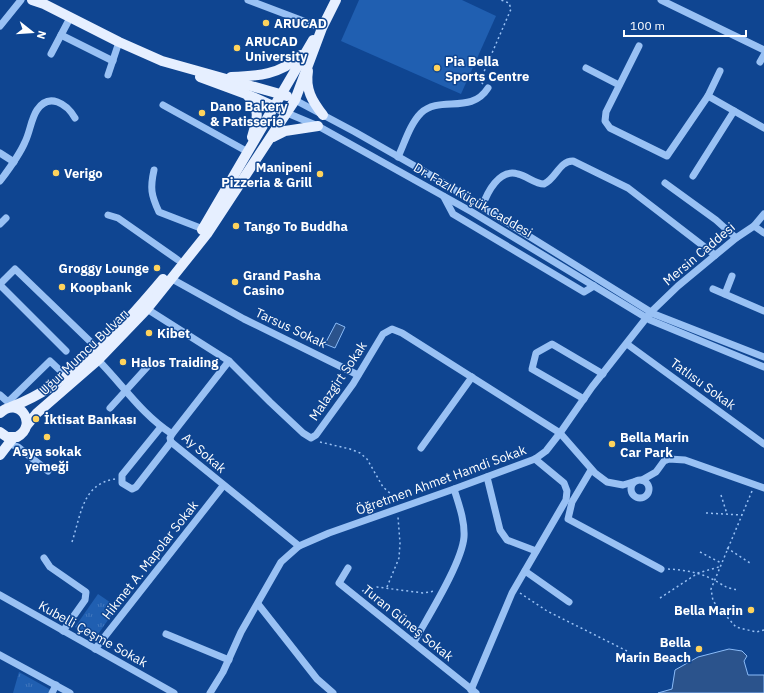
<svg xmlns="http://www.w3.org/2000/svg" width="764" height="693" viewBox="0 0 764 693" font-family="'IBM Plex Sans',sans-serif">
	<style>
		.green { fill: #205fb1 }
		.park { fill: url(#park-tufts) }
		.water { fill: #2b538c; stroke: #8abbf8 }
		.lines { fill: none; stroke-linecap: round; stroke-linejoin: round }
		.path { stroke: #99c1f4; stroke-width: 1.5; stroke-dasharray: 2 3; stroke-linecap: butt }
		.minor { stroke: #99c1f4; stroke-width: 7 }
		.major { stroke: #e6efff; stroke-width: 10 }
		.poi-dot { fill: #ffd35c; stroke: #0f4591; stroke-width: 1.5 }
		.labels { text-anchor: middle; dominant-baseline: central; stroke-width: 3; stroke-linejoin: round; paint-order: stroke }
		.poi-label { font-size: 13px; font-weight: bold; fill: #fff; stroke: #0f4591; text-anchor: start }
		.street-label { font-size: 13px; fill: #fff; stroke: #0f4591 }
	</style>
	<defs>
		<pattern id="park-tufts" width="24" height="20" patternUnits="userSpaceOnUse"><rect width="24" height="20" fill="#205fb1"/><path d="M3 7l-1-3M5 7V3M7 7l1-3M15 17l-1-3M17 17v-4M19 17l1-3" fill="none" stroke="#4177bd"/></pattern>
	</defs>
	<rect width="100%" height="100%" fill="#0f4591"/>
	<path class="green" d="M359,0H462L496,16L461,94L341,41Z"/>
	<g class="park">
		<path d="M98,594L117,607L94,640L75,627Z"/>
		<path d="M19,672L51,690L49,693H13Z"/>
	</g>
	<g class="water">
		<path d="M336,323L345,327L335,348L325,344Z"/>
		<path d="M729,649L742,651L747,656L744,661L748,675H764V693H658L672,689L675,670L698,657Z"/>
	</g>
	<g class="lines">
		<g class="path">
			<path d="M483,84L480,81L511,9L509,3L501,0"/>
			<path d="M320,442L350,449L360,453L367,459L383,487L399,501"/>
			<path d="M752,491L711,589L713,601L736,627L756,632L764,630"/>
			<path d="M721,495L727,514"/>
			<path d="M706,513L742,515"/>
			<path d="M72,542C81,515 82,484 115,479"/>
			<path d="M727,548L750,563"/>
			<path d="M700,552L721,563"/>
			<path d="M668,569C684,570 699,572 714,580C725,586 725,588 739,590"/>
			<path d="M387,587L399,558L400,543L398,517"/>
			<path d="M362,591L377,587L423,593L435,591"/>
			<path d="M520,593L547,611L627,651"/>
			<path d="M660,598L698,573L719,567"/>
		</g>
		<g class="minor">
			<path d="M248,0L322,28"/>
			<path d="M661,0L764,50"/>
			<path d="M0,26L21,0"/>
			<path d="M61,35L113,61"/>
			<path d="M639,46L606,112L605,121L610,128L667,156L708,96L720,71"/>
			<path d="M51,54L70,18"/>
			<path d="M760,62L764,55"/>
			<path d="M586,68L619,85"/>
			<path d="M108,75L119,42"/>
			<path d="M708,96L764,128"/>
			<path d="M295,100L355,132L434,177L654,314L764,357"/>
			<path d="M163,105L248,152"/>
			<path d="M287,113L318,126L472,212L650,320L764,367"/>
			<path d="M0,153L14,162"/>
			<path d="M398,157C405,142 410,124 421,113C440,95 471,115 488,88"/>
			<path d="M154,170C150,188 151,195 159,212L203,229"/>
			<path d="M693,176L734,111"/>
			<path d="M0,181C9,169 19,156 25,142C30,132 31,119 37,110C49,92 67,104 75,118"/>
			<path d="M665,183L716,220L736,238"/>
			<path d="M444,197L453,214L584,292L594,286"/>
			<path d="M482,207C487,193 499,168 518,174C527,176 535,184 544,184C556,179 559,161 573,161L628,188L715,255"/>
			<path d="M108,215L118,218L178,260"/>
			<path d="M0,224L6,218"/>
			<path d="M754,226L764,233"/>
			<path d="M172,279L244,319L358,375"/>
			<path d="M0,284L15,269L98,349"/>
			<path d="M0,285L66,351"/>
			<path d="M713,289L764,311"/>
			<path d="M725,294L732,276"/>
			<path d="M147,309L229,361L270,402L303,433L311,438L316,435L353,384L383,334L392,329L402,333L560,433L595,473L607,482L623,485L633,482"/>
			<path d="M627,344L764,444"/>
			<path d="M98,360C122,384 142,415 172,434"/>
			<path d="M229,361L172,434L170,438L171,442L299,546"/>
			<path d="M0,395L8,402L50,361L67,377"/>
			<path d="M584,399L532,369L536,353L552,344L603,374"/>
			<path d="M110,408L149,365"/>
			<path d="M161,427L122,475V483L132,489L136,487L171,442"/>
			<path d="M10,444L18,447L48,471"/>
			<path d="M421,448L472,377"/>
			<path d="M591,470L572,502L568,519L661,569"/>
			<path d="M487,477L500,530L507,540L536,551"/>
			<circle cx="640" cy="489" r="9"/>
			<path d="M642,480L656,472L664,461L669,459L685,460L764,488"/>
			<path d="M44,558L50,567L86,592L85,600L63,631"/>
			<path d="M348,568L339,583L476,693"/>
			<path d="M525,571L569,602"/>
			<path d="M0,595L174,693"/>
			<path d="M258,604L317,679L333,693"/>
			<path d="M166,634L229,660"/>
			<path d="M414,642C427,618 462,563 464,537C465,521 459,505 454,489"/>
			<path d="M95,649L223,486"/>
			<path d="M0,655L70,693"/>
			<path d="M471,690L512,593L566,500L567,491L564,483L535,459"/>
			<path d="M52,693L56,685"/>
			<path d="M210,693L223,672L241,632L281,562L299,546L329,533L454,489L535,459L546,451L560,433L592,387L651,312L678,286L736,238L754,226L764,214"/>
		</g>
		<g class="major">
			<path d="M32,0L44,4L119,42L162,61L287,96"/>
			<path d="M308,71C305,89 312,101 323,115"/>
			<path d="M200,77L246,94L280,109"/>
			<path d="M231,77C258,76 280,75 301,55"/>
			<path d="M248,96C261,110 257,120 252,137"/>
			<path d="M273,137L285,131L318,126"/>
			<path d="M202,230L313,40"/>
			<path d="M11,407C74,383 121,329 163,279"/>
			<path d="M0,413C19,395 39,425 17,437H7L0,432"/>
			<path d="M27,425L37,413L98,360L147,309L207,234L295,100L322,28L336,0"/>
			<path d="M0,455L13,438"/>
		</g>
	</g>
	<g class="poi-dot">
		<circle cx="266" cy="23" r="4"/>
		<circle cx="237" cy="48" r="4"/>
		<circle cx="437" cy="68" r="4"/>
		<circle cx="202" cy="113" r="4"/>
		<circle cx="56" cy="173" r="4"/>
		<circle cx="320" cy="174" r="4"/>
		<circle cx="236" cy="226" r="4"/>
		<circle cx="157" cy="268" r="4"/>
		<circle cx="235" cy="282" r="4"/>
		<circle cx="62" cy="287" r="4"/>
		<circle cx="149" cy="333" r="4"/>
		<circle cx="123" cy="362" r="4"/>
		<circle cx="36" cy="419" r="4"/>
		<circle cx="47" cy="437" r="4"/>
		<circle cx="612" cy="444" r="4"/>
		<circle cx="751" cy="610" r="4"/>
		<circle cx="699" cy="649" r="4"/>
	</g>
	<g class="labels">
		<g class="poi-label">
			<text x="274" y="23">ARUCAD</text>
			<text x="245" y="41">ARUCAD<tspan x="245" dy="15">University</tspan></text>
			<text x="445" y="61">Pia Bella<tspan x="445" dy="15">Sports Centre</tspan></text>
			<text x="210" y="106">Dano Bakery<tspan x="210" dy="15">&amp; Patisserie</tspan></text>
			<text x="312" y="167" text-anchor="end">Manipeni<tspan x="312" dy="15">Pizzeria &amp; Grill</tspan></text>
			<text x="64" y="173">Verigo</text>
			<text x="244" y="226">Tango To Buddha</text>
			<text x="149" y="268" text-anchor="end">Groggy Lounge</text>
			<text x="243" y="275">Grand Pasha<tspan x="243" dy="15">Casino</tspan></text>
			<text x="70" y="287">Koopbank</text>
			<text x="157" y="333">Kibet</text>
			<text x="131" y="362">Halos Traiding</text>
			<text x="44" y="419">İktisat Bankası</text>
			<text x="620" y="437">Bella Marin<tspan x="620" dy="15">Car Park</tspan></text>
			<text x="47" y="451" text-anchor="middle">Asya sokak<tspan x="47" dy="15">yemeği</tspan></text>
			<text x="743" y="610" text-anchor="end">Bella Marin</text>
			<text x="691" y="642" text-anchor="end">Bella<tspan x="691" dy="15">Marin Beach</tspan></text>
		</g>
		<g class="street-label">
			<text transform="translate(473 200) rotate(30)">Dr. Fazıl Küçük Caddesi</text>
			<text transform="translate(699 254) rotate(-40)">Mersin Caddesi</text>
			<text transform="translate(291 328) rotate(25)">Tarsus Sokak</text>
			<text transform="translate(84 352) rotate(-44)">Uğur Mumcu Bulvarı</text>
			<text transform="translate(338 381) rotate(-56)">Malazgirt Sokak</text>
			<text transform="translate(703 384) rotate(36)">Tatlısu Sokak</text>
			<text transform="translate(204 453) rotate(41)">Ay Sokak</text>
			<text transform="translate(441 480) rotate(-20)">Öğretmen Ahmet Hamdi Sokak</text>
			<text transform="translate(150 560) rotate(-52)">Hikmet A. Mapolar Sokak</text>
			<text transform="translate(408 623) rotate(39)">Turan Güneş Sokak</text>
			<text transform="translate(93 634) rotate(29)">Kubelli Çeşme Sokak</text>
		</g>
	</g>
	<g transform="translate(32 32) rotate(107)" stroke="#0f4591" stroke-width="3" paint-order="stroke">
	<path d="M0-3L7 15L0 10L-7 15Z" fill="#ffffff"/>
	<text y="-6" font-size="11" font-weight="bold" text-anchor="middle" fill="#ffffff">N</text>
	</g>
	<path d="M624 30v6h122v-6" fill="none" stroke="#ffffff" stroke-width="2"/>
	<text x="630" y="30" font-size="12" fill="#ffffff" stroke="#0f4591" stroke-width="3" paint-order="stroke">100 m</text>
</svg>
